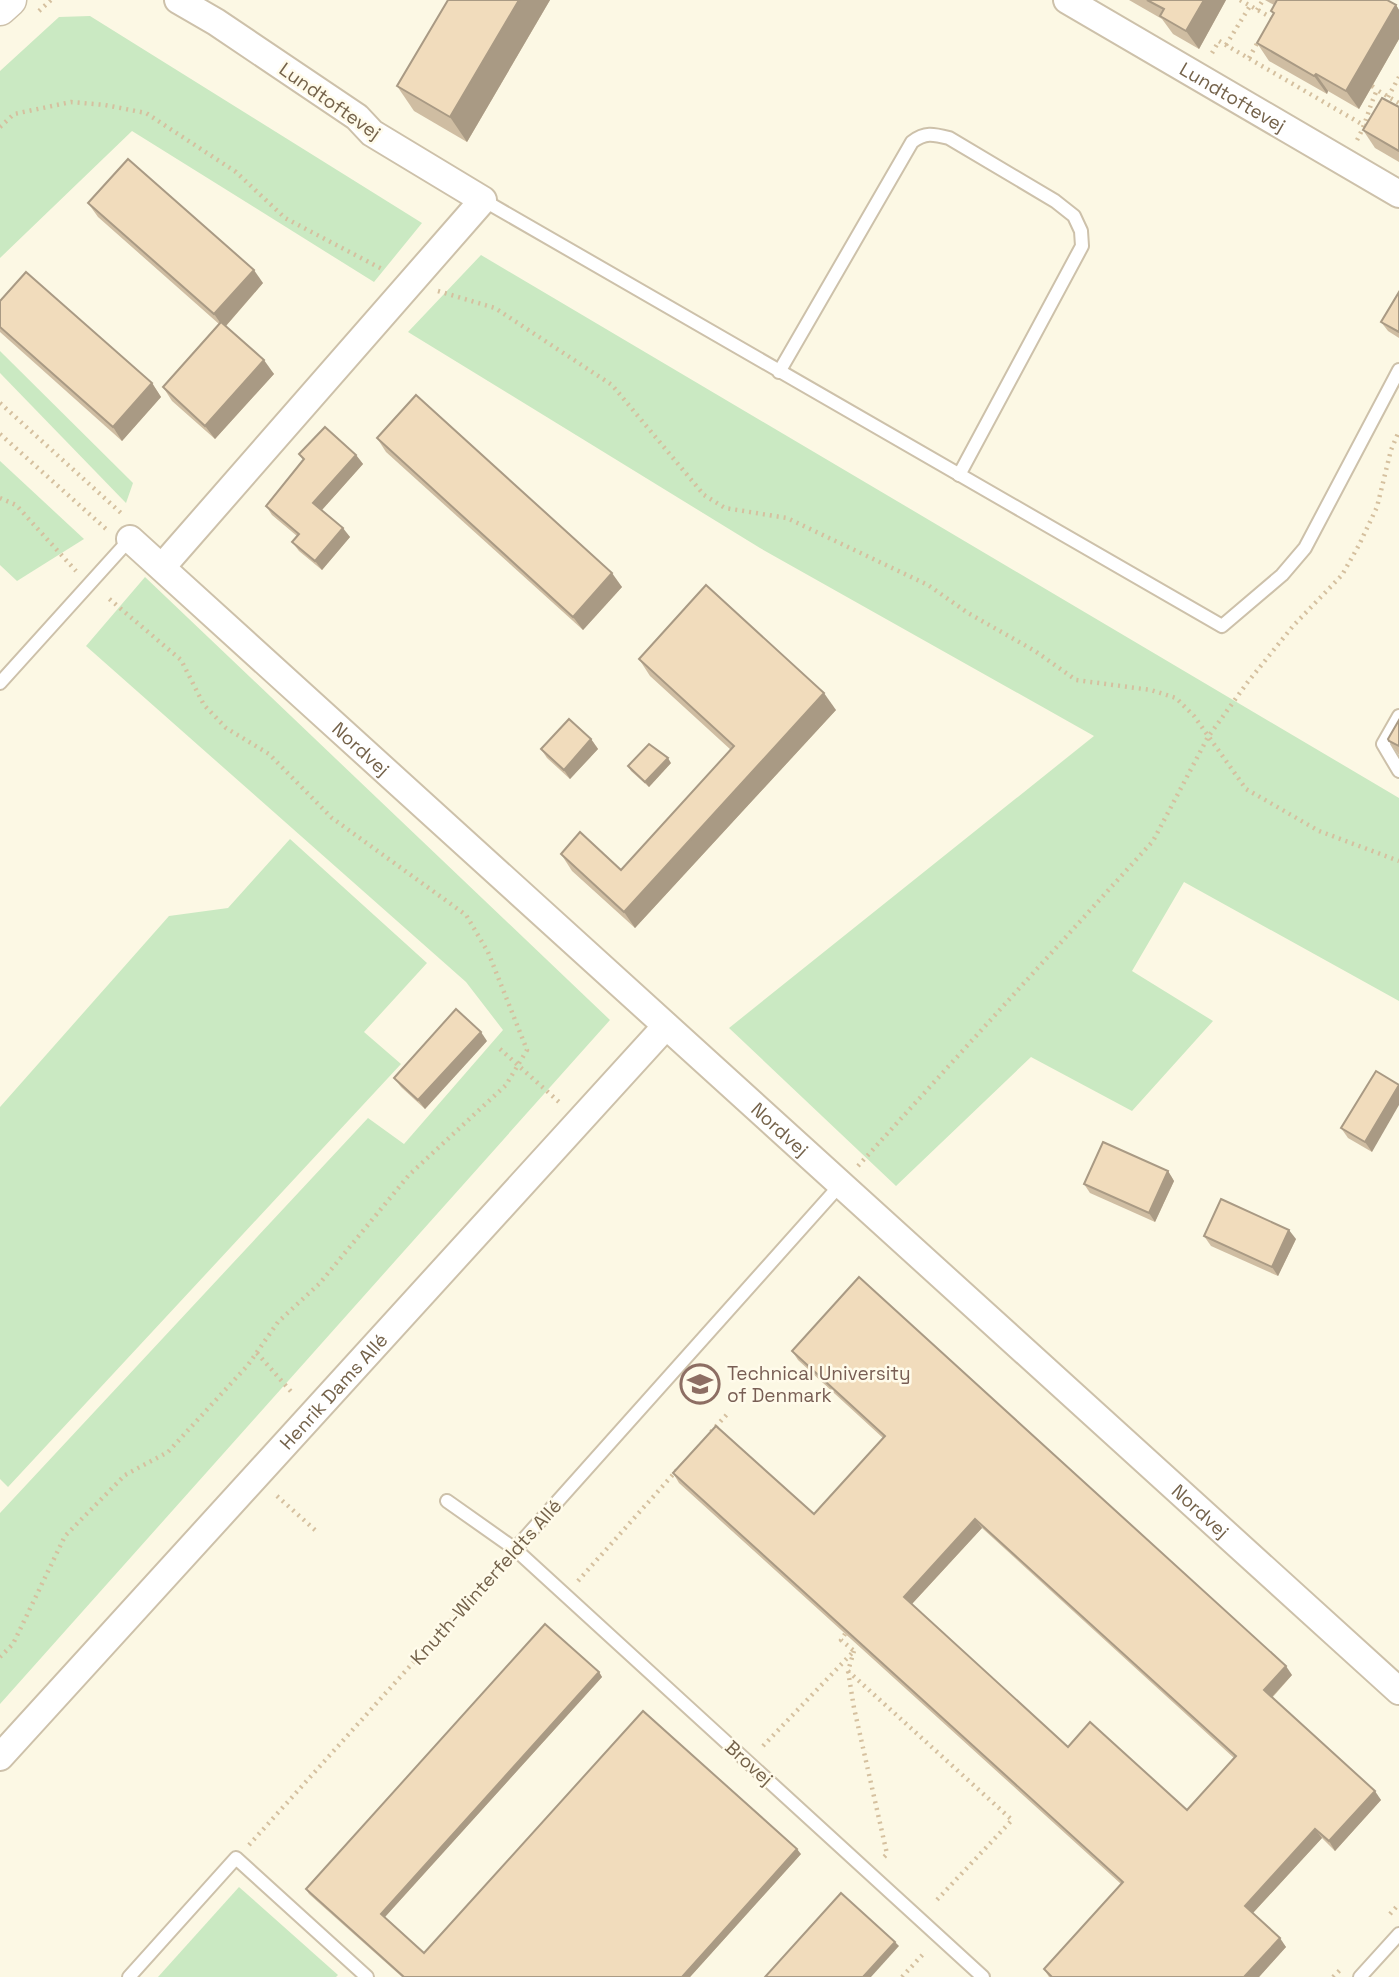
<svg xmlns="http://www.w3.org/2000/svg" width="1399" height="1977" viewBox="0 0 1399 1977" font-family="'Space Grotesk',sans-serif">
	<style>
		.green { fill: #cae9c2 }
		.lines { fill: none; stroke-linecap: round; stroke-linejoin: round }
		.service-casing { stroke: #cdc1aa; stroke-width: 16 }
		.minor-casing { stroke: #cdc1aa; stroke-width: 30 }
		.tertiary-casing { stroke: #cdc1aa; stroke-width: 35 }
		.path { stroke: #d5c09f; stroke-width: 4.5; stroke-dasharray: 2 5; stroke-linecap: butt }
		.service { stroke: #fff; stroke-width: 12 }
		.minor { stroke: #fff; stroke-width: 26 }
		.tertiary { stroke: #fff; stroke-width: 32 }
		.wall { fill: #cfbda2; fill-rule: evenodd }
		.shaded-wall { fill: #a99a84 }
		.building { fill: #f1dcbc; stroke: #a99a84; stroke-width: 2; fill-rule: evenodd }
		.labels { text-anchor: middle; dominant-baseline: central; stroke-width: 5; stroke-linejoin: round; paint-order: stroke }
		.street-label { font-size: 19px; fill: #74624a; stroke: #fffbea }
		.education-label { font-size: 19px; fill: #785e54; stroke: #fffbea; text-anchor: start }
	</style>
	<rect width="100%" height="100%" fill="#fcf8e4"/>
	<g class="green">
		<path d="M90,16L422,223L374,282L132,131L0,258V71L59,17Z"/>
		<path d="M481,255L1399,798V1001L1184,882L1132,971L1213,1021L1132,1111L1031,1057L896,1186L729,1028L1094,736L760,548L408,332Z"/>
		<path d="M0,351L133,483L126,503L0,373Z"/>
		<path d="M0,461L84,539L17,581L0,565Z"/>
		<path d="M145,577L610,1020L0,1704V1513L368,1118L404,1144L503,1030L466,982L86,646Z"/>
		<path d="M290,839L427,963L364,1032L401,1064L8,1487L0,1479V1107L169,916L228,908Z"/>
		<path d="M239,1887L338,1975L336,1977H158Z"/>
	</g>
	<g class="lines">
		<g class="service-casing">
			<g id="service">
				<path d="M483,200L1222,626L1282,575L1305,548L1399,370"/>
				<path d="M779,372L912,142C925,132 933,134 949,138L1055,201L1074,216L1081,231L1082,246L959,475"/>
				<path d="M0,683L130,539"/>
				<path d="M1399,716L1383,744L1399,771"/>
				<path d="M447,1501L515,1549L983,1977"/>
				<path d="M515,1549L841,1184"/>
				<path d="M129,1977L236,1858L367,1977"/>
				<path d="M1360,1977L1399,1934"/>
			</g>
		</g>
		<g class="minor-casing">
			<g id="minor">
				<path id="s1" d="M1067,0L1399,194"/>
				<path id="s2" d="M130,539L1399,1691"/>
				<path d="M162,567L483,200L372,133L357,117L216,22L178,0"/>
				<path id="s3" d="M0,1757L666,1026"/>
			</g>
		</g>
		<g class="tertiary-casing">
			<path id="tertiary" d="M0,9L10,0"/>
		</g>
		<g class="path">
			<path d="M1240,0L1272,18L1271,21"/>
			<path d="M1257,10L1263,0"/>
			<path d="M39,11L51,0"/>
			<path d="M1226,45L1250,6"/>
			<path d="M1212,53L1219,41L1365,126L1369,124"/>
			<path d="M1249,58L1259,40"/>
			<path d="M1372,86L1377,90"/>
			<path d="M1388,97L1399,77"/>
			<path d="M0,127L14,114L71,102L105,105L146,113L236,172L285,218L384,270"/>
			<path d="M1357,140C1366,124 1369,107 1377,90L1399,103"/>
			<path d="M438,291L495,308L612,385L704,495L725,508L787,518L928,585L968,613L1035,651L1076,680L1151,690L1176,698L1194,716L1246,789L1319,831L1399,861"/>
			<path d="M0,403L121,513"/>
			<path d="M0,434L106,529"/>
			<path d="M0,498L16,505L76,571"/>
			<path d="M500,1049L559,1102"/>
			<path d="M858,1166L1153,841L1208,737L1247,683L1293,626L1342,575L1359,545L1377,507L1391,450L1399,431"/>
			<path d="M257,1353L294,1395"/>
			<path d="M711,1432L729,1412"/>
			<path d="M277,1496L315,1530"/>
			<path d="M578,1581L677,1470"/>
			<path d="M854,1651L848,1671L854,1708L887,1854L884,1857"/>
			<path d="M0,1657L13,1644L65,1536L125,1475L168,1452L248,1365L278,1322L320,1283L409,1175L506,1085L527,1050L488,952L466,915L332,818L269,754L226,728L204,705L181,660L107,597"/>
			<path d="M848,1671L1012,1820L934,1903"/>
			<path d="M763,1746L854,1651L841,1640L845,1634"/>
			<path d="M249,1845L501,1565"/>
			<path d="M1390,1914L1399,1904"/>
			<path d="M902,1977L925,1952"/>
			<path d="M1333,1977L1340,1970"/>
		</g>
		<use href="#service" class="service"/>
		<use href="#minor" class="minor"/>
		<use href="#tertiary" class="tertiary"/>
	</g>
	<g class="wall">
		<path d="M448,0H550L467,142L414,111L397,86Z"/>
		<path d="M1129,0H1226L1199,49L1173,34L1162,19Z"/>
		<path d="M1265,0H1387L1396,5L1399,10V39L1359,109L1328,91L1327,94L1269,61L1257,43L1273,14L1271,11L1274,5Z"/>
		<path d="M1399,107V162L1375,148L1363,130Z"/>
		<path d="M88,203L263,283L226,326L274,374L215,439L172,401L163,387L219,324L98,217Z"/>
		<path d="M1399,292V338L1388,331L1381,322Z"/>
		<path d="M0,301L152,383L161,397L122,441L0,332Z"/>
		<path d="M377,438L622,587L583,630L386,452Z"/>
		<path d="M299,454L356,455L363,464L322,510L350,537L322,570L299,551L292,542L297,536L272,515L266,506L303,460Z"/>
		<path d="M639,659L836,710L635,928L572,871L561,854L621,870L731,750L650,676Z"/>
		<path d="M1399,720V755L1388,739Z"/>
		<path d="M591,739L598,749L570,779L547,758L541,749Z"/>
		<path d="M671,763L649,787L631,771L628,766Z"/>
		<path d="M487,1041L425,1109L401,1087L394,1078Z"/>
		<path d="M1376,1071L1372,1152L1348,1138L1341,1128Z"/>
		<path d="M1168,1171L1174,1181L1155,1222L1090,1193L1084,1184Z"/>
		<path d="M1204,1236L1296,1239L1278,1276L1211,1246Z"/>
		<path d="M792,1351L1292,1675L1272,1698L1381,1800L1335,1851L1322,1838L1253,1913L1286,1947L1259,1977H1049L1044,1969L1121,1884L679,1483L673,1473L814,1514L883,1438L798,1360ZM982,1528L1234,1758L1187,1810L1068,1747L912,1604Z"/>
		<path d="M599,1672L602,1677L385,1917L424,1953L801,1854L690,1977H402L309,1894L306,1889Z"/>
	</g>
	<g class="shaded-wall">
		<path d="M519,0H550L467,142L450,117Z"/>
		<path d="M1204,0H1226L1199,49L1186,31Z"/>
		<path d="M1396,5L1399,10V39L1359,109L1346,91Z"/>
		<path d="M1316,74L1328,91L1327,94L1314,76Z"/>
		<path d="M254,270L263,283L224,328L214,314Z"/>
		<path d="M264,360L274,374L215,439L205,426Z"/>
		<path d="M152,383L161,397L122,441L113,427Z"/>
		<path d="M356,455L363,464L320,512L313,503Z"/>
		<path d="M343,528L350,537L322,570L315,561Z"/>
		<path d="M612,573L622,587L583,630L573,617Z"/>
		<path d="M824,693L836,710L635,928L624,912Z"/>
		<path d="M591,739L598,749L570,779L564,770Z"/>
		<path d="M668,758L671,763L649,787L645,782Z"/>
		<path d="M481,1032L487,1041L425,1109L418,1100Z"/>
		<path d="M1399,1085V1105L1372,1152L1365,1142Z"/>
		<path d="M1168,1171L1174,1181L1155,1222L1149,1213Z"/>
		<path d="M1289,1230L1296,1239L1278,1276L1272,1267Z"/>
		<path d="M975,1519L982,1528L910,1606L904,1597Z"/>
		<path d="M1286,1666L1292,1675L1270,1699L1264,1690Z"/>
		<path d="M599,1672L602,1677L384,1918L381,1914Z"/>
		<path d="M1375,1791L1381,1800L1335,1851L1329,1841Z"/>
		<path d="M1315,1829L1322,1838L1251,1915L1245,1906Z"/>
		<path d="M797,1849L801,1854L690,1977H682Z"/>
		<path d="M1280,1938L1286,1947L1259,1977H1244Z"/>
		<path d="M895,1942L899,1946L871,1977H863Z"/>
	</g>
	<g class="building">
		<path d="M448,0H519L450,117L397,86Z"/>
		<path d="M1147,0H1204L1186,31L1160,16L1164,9Z"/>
		<path d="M1277,0H1387L1396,5L1346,91L1316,74L1314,76L1257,43L1274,13L1271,11Z"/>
		<path d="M1382,98L1399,107V151L1363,130Z"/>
		<path d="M128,159L254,270L214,314L88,203Z"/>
		<path d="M26,272L152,383L113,427L0,327V301Z"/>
		<path d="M1399,292V332L1381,322Z"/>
		<path d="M221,322L264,360L205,426L163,387Z"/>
		<path d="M416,395L612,573L573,617L377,438Z"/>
		<path d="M325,427L356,455L313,503L343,528L315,561L292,542L299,534L266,506L304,459L299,454Z"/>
		<path d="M706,585L824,693L624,912L561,854L580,832L621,870L734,746L639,659Z"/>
		<path d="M569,719L591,739L564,770L541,749Z"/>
		<path d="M1399,720V746L1389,741L1388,739Z"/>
		<path d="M649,744L668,758L645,782L628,766Z"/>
		<path d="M456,1009L481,1032L418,1100L394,1078Z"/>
		<path d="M1376,1071L1399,1085L1365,1142L1341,1128Z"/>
		<path d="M1103,1142L1168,1171L1149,1213L1084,1184Z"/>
		<path d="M1221,1199L1289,1230L1272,1267L1204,1236Z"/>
		<path d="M859,1277L1286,1666L1264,1690L1375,1791L1329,1841L1315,1829L1245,1906L1280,1938L1244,1977H1052L1044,1969L1123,1882L673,1473L716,1426L814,1514L885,1436L792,1351ZM975,1519L1236,1756L1187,1810L1090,1722L1068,1747L904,1597Z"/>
		<path d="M545,1624L599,1672L381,1914L424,1953L643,1711L797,1849L682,1977H404L306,1889Z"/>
		<path d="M841,1893L895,1942L863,1977H765Z"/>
	</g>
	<defs>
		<g id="university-ring" transform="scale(2.0125)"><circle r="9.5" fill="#fffbea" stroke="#8d6e63" stroke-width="1.5"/><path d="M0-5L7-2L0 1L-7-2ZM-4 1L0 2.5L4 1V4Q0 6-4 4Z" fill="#8d6e63"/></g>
	</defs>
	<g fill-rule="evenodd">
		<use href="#university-ring" x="700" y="1384"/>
	</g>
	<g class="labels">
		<g class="street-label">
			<text stroke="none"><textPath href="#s1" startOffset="192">Lundtoftevej</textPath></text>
			<text transform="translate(330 101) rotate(35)">Lundtoftevej</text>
			<text stroke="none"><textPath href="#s2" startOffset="312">Nordvej</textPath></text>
			<text stroke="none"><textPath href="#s2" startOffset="878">Nordvej</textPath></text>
			<text stroke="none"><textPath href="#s3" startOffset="495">Henrik Dams Allé</textPath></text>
			<text stroke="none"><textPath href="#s2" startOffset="1446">Nordvej</textPath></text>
			<text transform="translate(486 1582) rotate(-48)">Knuth-Winterfeldts Allé</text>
			<text transform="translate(749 1763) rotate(42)">Brovej</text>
		</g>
		<g class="education-label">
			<text x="727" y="1373">Technical University<tspan x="727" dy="22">of Denmark</tspan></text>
		</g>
	</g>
</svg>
